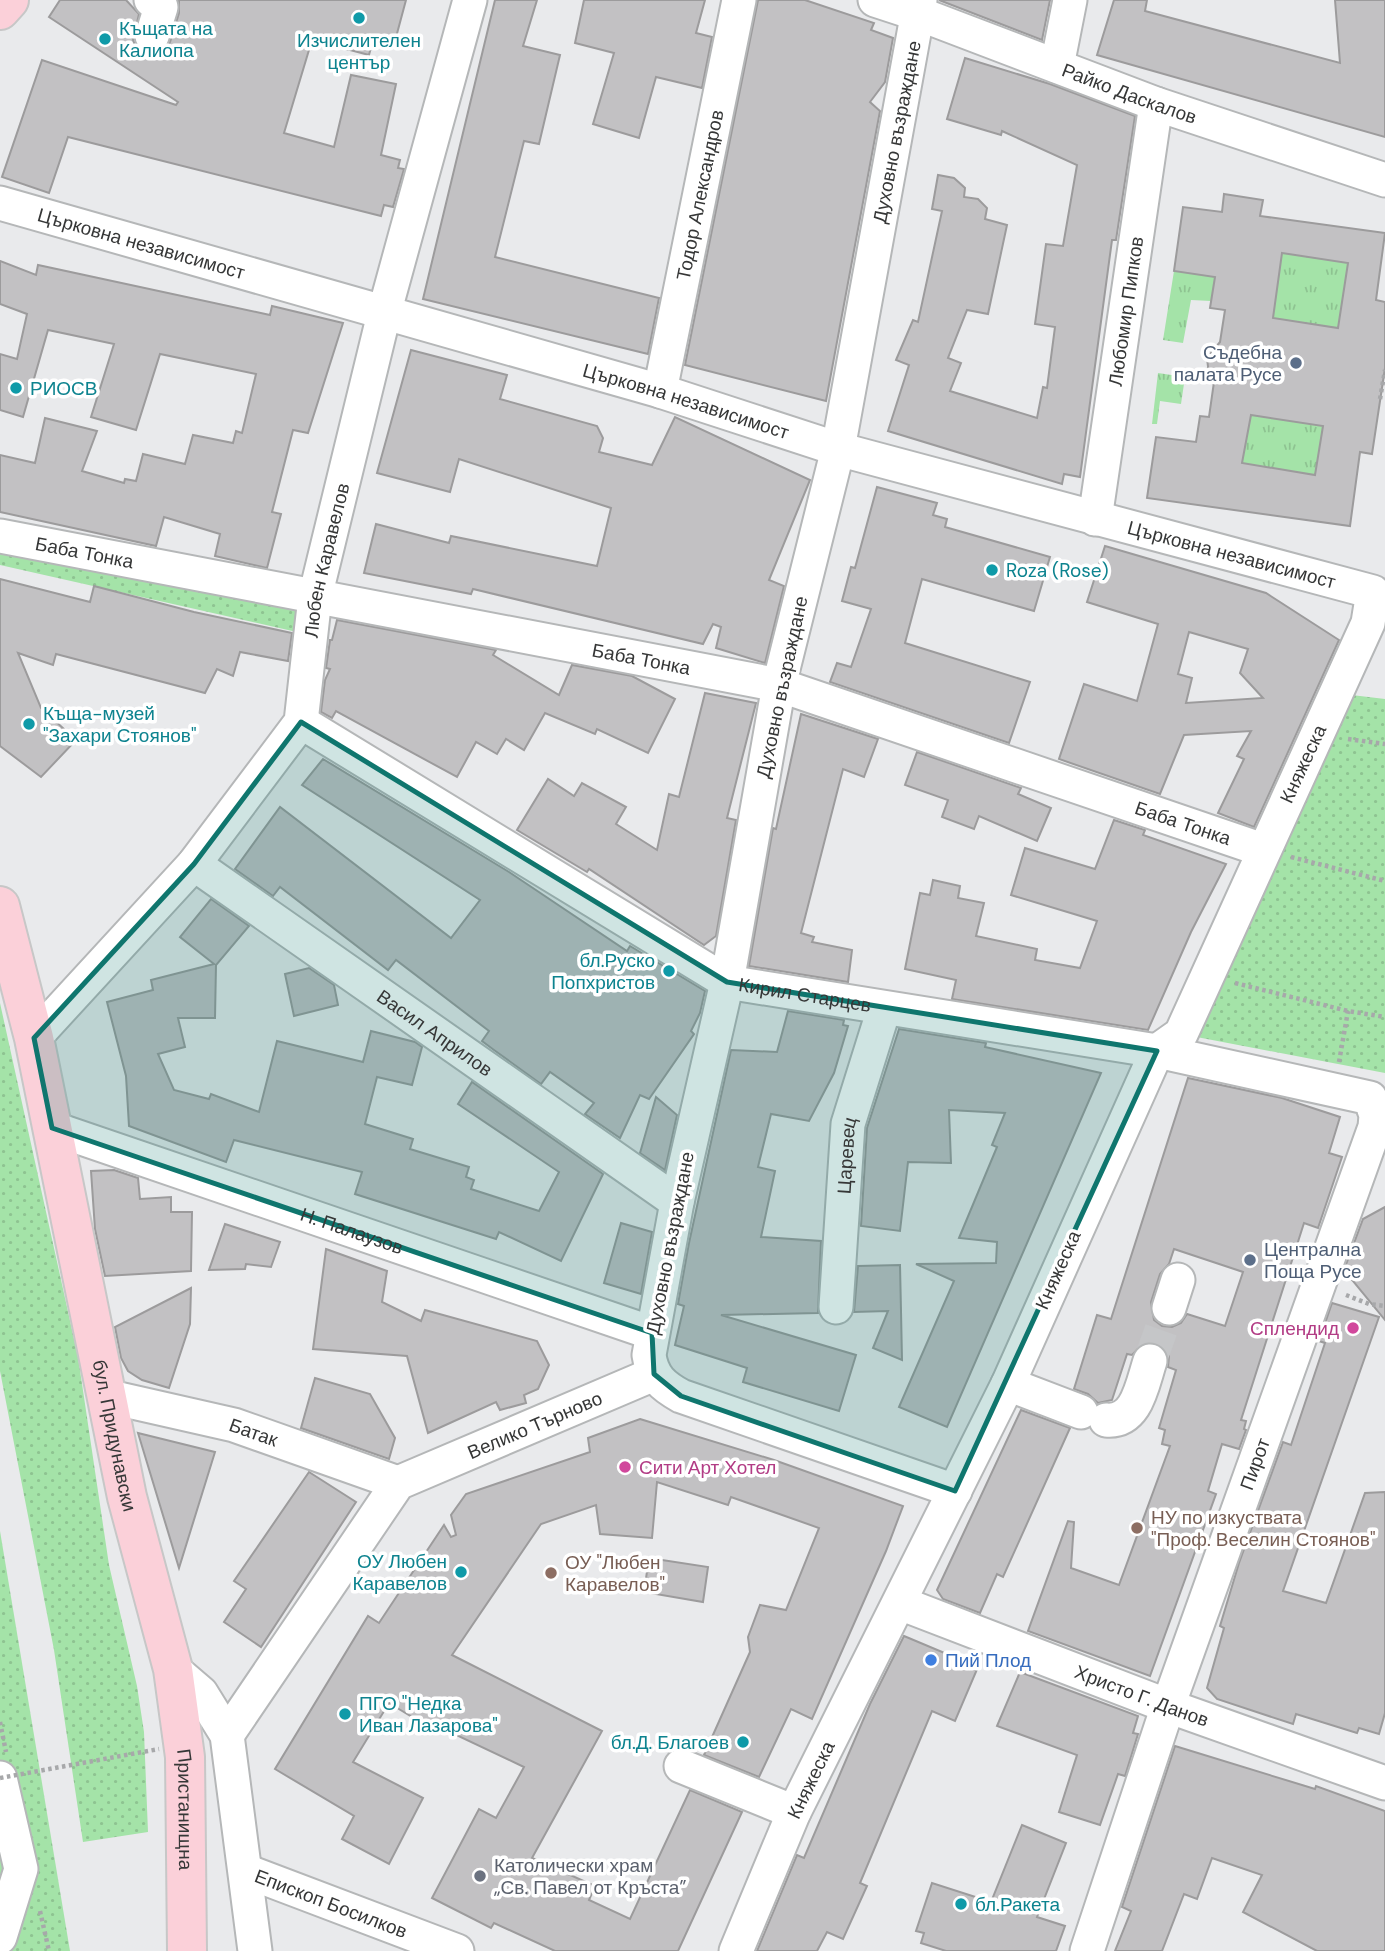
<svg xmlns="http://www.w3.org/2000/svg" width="1385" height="1951" viewBox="0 0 1385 1951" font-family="'DM Sans',sans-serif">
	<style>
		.grass { fill: url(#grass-tufts) }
		.park { fill: url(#park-dots) }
		.building { fill: #c2c1c3; stroke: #9c9b9c; stroke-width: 2; fill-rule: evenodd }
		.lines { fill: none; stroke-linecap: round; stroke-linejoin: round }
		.minor-tunnel { stroke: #c5c6c8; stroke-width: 33; stroke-dasharray: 33 17; stroke-linecap: butt }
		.minor-casing { stroke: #b5b7b8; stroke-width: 37 }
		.major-casing { stroke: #c7c7c7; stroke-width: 42 }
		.path { stroke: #a7a8aa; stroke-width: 4.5; stroke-dasharray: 3.5 3.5; stroke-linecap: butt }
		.minor { stroke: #fff; stroke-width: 33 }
		.major { stroke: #fbd0d9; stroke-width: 38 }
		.path-bridge { stroke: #a7a8aa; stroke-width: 4.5; stroke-dasharray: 3.5 3.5; stroke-linecap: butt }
		.marked { fill: #0f766e; fill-opacity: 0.2; stroke: #0f766e; stroke-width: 5; stroke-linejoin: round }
		.culture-dot { fill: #0f9aa8; stroke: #fff; stroke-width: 2.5 }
		.service-dot { fill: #5c6f8a; stroke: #fff; stroke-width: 2.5 }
		.hotel-dot { fill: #d1479c; stroke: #fff; stroke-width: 2.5 }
		.education-dot { fill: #8d6e63; stroke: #fff; stroke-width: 2.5 }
		.shop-dot { fill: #3f7fe0; stroke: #fff; stroke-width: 2.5 }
		.worship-dot { fill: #6b7280; stroke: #fff; stroke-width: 2.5 }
		.labels { text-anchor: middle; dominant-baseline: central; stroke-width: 7; stroke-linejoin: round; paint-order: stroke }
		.culture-label { font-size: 19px; fill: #0d838f; stroke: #fff; text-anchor: start }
		.street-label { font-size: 19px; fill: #363737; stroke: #fff }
		.service-label { font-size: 19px; fill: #4e5e75; stroke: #fff; text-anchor: end }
		.hotel-label { font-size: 19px; fill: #b23c85; stroke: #fff; text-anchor: end }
		.education-label { font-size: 19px; fill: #785e54; stroke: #fff; text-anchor: start }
		.shop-label { font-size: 19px; fill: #366cbe; stroke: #fff; text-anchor: start }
		.worship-label { font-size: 19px; fill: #5b616d; stroke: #fff; text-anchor: start }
	</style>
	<defs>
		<pattern id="grass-tufts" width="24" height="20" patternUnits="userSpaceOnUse" patternTransform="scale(1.75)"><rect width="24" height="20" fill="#a4e3a8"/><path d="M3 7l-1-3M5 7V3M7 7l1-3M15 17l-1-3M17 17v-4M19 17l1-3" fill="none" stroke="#8ec391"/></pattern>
		<pattern id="park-dots" width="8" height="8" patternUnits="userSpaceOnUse" patternTransform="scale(1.75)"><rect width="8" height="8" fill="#a4e3a8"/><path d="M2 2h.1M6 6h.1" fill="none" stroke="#8ec391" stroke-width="1.8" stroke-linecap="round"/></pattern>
	</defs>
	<rect width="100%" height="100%" fill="#e9eaec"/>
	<g class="grass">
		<path d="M1282,253L1348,263L1338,328L1295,321L1270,333Z"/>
		<path d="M1174,271L1215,277L1211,301L1191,300L1183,343L1163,340Z"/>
		<path d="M1158,373L1185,377L1181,404L1160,401L1157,424H1152Z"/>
		<path d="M1253,398L1273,418L1323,426L1315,475L1242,463Z"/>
	</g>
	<g class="park">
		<path d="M0,537L322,584L310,635L0,565Z"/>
		<path d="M1335,693L1385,699V1073L1181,1034Z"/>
		<path d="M0,1003L78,1357L109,1565L137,1686L144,1732L148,1832L83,1842L54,1650L0,1371Z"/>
		<path d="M0,1531L70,1951H0Z"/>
	</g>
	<g class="building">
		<path d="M60,0H126L139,14L133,40L137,49L146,54L156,55L165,51L170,42L179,13V0H406L395,41L374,36L369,55L312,40L284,133L334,147L351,75L396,84L381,155L400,160L398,168L404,169L393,207L384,205L381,216L68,137L49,193L2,177L42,60L176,105L178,102L49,17Z"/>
		<path d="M495,0H537L523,46L560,55L539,144L524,141L495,257L659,298L648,354L423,299Z"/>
		<path d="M584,0H705L696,33L712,37L702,88L656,77L639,138L593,124L614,53L575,43Z"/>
		<path d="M758,0H805L874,23L871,30L893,38L885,82L870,102L880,111L826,401L685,365Z"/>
		<path d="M939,0H1050L1042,40Z"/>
		<path d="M1114,0H1147L1145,11L1340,63L1335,0H1385V137L1097,55Z"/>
		<path d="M965,58L1050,84L1135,116L1116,240H1112L1080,477L1064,474L1062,484L888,431L909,365L896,360L913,320L918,322L942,211L932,209L938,175L954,178L965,188L964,197L978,199L987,208L985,219L1007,225L988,314L967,310L948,358L961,363L950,391L1037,418L1043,387L1047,388L1055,327L1035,324L1046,244L1063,246L1077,165L1002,131L1001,135L947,119Z"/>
		<path d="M1224,194L1263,200L1260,216L1385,233L1376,300L1385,302V368L1372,454L1360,452L1350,526L1147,498L1156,437L1196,442L1200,416L1209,417L1214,382L1209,375L1207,358L1220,342L1225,310L1210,308L1215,277L1174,271L1183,207L1222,212ZM1282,253L1348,263L1338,328L1273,318ZM1251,415L1323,426L1315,475L1242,463Z"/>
		<path d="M0,261L36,275L38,265L270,315L272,306L343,323L308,433L293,430L272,512L281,514L267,568L215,556L220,534L164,517L156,546L0,512V455L35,463L45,418L97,431L82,471L124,483L125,479L136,481L143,454L185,464L193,435L233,443L236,431L242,433L256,374L160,354L136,430L91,417L114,344L48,330L23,417L0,410V354L17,359L27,314L0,304Z"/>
		<path d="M411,350L507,375L500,399L597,426L603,438L599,452L652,465L675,417L810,480L769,580L784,586L765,663L716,648L721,627L713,624L703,644L473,589L471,594L364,573L376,524L449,543L451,536L597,566L611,508L459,459L450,492L377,473Z"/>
		<path d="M877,487L937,503L933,515L947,519L945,527L1050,557L1034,611L922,579L905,643L1030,682L1009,743L830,682L837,663L851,667L871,609L842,601L851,567L855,568Z"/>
		<path d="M1105,546L1266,593L1339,640L1254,827L1218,813L1244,759L1237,756L1251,731L1184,735L1160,794L1059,759L1084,684L1137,701L1158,624L1087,602ZM1189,632L1248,649L1240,673L1263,698L1186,703L1192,678L1178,674Z"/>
		<path d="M0,579L90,602L94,586L194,612L292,633L288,661L240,652L233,676L217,669L205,693L56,654L53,665L18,653L41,708L76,740L41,777L0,746Z"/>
		<path d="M337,620L496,650L493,655L559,695L572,665L632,676L675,699L648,753L597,729L595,734L545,713L524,750L506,739L497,754L476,742L457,777L336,711L332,718L321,712L325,680L330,669L326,668L330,640H332Z"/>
		<path d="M705,693L756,703L727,818L736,820L716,936L704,945L589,869L587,872L517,830L548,779L574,796L582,783L626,807L616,824L657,850L669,794L679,797Z"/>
		<path d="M801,714L878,739L864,777L843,769L801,933L814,937L812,942L852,950L848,982L749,966L773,828L776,829Z"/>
		<path d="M917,752L1021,788L1018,794L1051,808L1037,841L979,816L974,829L942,817L948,800L905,785Z"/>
		<path d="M323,759L509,872L627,951L630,946L705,991L700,1013L691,1031L694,1034L649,1099L640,1095L620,1138L585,1114L594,1103L550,1072L541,1084L494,1050L482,1041L489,1031L396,960L388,970L280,887L273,896L235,869L280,807L451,938L480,900L302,785Z"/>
		<path d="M1114,820L1145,830L1143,835L1226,864L1191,932L1148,1030L952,999L956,980L905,969L920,893L930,895L933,880L960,886L958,898L984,903L976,936L1037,949L1035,960L1080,968L1097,921L1011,895L1025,848L1095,869Z"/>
		<path d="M211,899L249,926L216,965L215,1018H178L185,1047L158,1054L174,1090L209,1099L211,1094L259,1112L277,1041L363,1062L371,1031L415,1042L422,1047L412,1085L377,1077L365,1124L413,1139L410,1149L469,1167L466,1177L474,1180L471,1189L539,1211L559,1172L458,1104L472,1082L603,1174L561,1261L499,1232L496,1239L355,1194L362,1172L234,1140L226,1162L129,1126L126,1076L107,1002L153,990L151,980L214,964L180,937Z"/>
		<path d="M309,968L334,985L338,1005L294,1016L285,974Z"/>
		<path d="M788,1011L844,1020L843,1025L848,1026L834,1073L809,1121L771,1114L758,1167L775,1171L761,1237L821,1241L818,1313L721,1315L856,1355L839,1411L743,1382L747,1368L675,1345L684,1306L678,1304L689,1243L731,1050L777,1052Z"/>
		<path d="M899,1029L986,1043L985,1047L1101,1073L947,1427L899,1407L954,1281L916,1264L996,1263L997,1242L959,1238L997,1147L992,1145L1005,1113L949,1110L951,1163L908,1162L900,1231L861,1226L867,1128Z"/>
		<path d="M1188,1078L1282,1098L1340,1117L1329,1153L1342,1157L1318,1228L1304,1223L1241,1420L1246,1421L1244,1429L1246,1430L1239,1449L1222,1444L1208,1491L1216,1494L1150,1676L1028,1631L1068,1521L1074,1522L1071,1568L1119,1585L1170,1446L1162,1444L1165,1430L1159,1428L1176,1370L1168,1367L1169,1356L1156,1343L1145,1342L1132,1355L1127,1354L1112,1400L1098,1403L1088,1394L1074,1389L1097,1315L1111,1319ZM1174,1249L1243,1272L1225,1326L1187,1314L1181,1323L1172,1327L1162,1326L1154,1320L1151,1302L1160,1274L1169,1264Z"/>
		<path d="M656,1097L677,1115L665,1170L640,1153Z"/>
		<path d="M114,1170L138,1178L140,1199L171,1197V1212H192L191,1271L105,1276L95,1229L91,1171Z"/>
		<path d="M1385,1207V1320L1344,1270L1363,1219Z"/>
		<path d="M621,1223L652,1232L641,1294L604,1283Z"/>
		<path d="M225,1224L280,1242L271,1267L246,1264L245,1269L209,1270Z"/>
		<path d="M326,1249L387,1271L382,1302L421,1321L425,1310L537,1341L549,1365L538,1389L524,1395L526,1403L500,1410L496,1402L428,1433L407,1356L313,1349Z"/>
		<path d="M900,1265L901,1311L902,1360L873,1348L888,1311L854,1312L858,1266Z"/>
		<path d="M191,1288L190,1324L169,1388L142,1380L128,1371L121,1358L115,1327Z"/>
		<path d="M1332,1303L1379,1317L1283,1591L1326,1603L1365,1493L1385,1492V1713L1379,1734L1359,1728L1357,1733L1296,1714L1293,1724L1217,1699L1207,1688L1224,1628L1220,1626L1239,1563L1283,1442L1291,1445L1325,1343L1319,1341Z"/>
		<path d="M315,1378L370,1394L395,1438L389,1459L301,1428Z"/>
		<path d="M1021,1410L1070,1428L1003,1577L997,1574L980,1613L943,1599L937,1590Z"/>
		<path d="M640,1419L774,1460L903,1506L886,1551L812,1719L791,1709L759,1777L704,1755L750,1652L748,1637L760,1605L786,1610L819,1528L731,1497L728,1505L657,1482L652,1538L600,1534L596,1505L541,1524L452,1655L602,1731L532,1858L595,1886L589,1900L630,1919L690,1790L742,1812L678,1951H555L494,1923L491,1928L432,1898L479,1809L496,1818L524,1767L429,1722L427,1726L389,1703L353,1762L423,1798L389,1864L342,1839L354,1816L275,1769L368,1616L379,1623L444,1525L451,1537L456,1535L451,1515L466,1494L590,1452L588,1438Z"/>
		<path d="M138,1433L215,1452L179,1568Z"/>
		<path d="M309,1472L356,1502L261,1647L224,1622L246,1589L234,1581Z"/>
		<path d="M649,1558L708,1567L703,1602L644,1592Z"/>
		<path d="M904,1636L978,1667L955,1721L932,1711L860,1883L867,1886L843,1939L827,1932L817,1951H757L797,1855L804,1858L870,1704Z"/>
		<path d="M1020,1672L1138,1716L1133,1733L1138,1734L1125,1776L1118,1774L1100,1825L1059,1812L1077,1755L997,1726Z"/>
		<path d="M1175,1746L1315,1789L1316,1786L1385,1811V1951H1317L1243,1912L1262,1875L1212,1858L1197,1899L1184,1894L1162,1951H1115L1131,1911L1122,1907Z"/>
		<path d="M1022,1825L1066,1843L1037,1917L1065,1926L1056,1951H946L921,1943L924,1933L916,1931L932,1883L991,1902Z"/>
	</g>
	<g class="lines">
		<path class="minor-tunnel" d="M1150,1361L1169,1308"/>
		<g class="minor-casing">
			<g id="minor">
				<path d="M151,0L161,7L152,36"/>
				<path id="s1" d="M875,0L930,18L1156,104L1385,180"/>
				<path d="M920,0L838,449L779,685L727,982L677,1202L649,1355C652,1377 663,1386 681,1396L955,1491"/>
				<path d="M1057,66L1070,0"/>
				<path id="s2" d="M0,203L660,391L838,449L1373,592L1368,623L1181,1034L1157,1051L1008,1384L794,1812L736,1951"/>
				<path id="s3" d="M660,391L739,0"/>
				<path id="s4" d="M1095,519L1156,104"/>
				<path id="s5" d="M0,536L779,685L1263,850"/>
				<path id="s6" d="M301,722L727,982L1157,1051L1370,1098L1376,1115L1375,1127L1168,1706L1087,1951"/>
				<path id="s7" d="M194,864L677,1202"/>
				<path id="s8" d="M34,1038L194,864L301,722L315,597L385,310L470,0"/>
				<path id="s9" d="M52,1128L652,1333"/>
				<path id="s10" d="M836,1307L848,1124L884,1009"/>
				<path d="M1169,1308L1178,1280"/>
				<path d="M1008,1384L1081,1412"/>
				<path id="s11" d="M106,1396L234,1425L398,1483"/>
				<path d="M1106,1420C1137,1423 1142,1385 1150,1361"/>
				<path id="s12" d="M900,1603L1168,1706L1385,1783"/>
				<path d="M173,1669L201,1693L227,1735L255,1951"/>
				<path id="s13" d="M227,1735L398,1483L654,1374"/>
				<path d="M681,1766L794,1812"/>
				<path d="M0,1778L21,1869L0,1937"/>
				<path id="s14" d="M246,1871L457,1951"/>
			</g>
		</g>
		<g class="major-casing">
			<g id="major">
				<path d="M0,10L9,0"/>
				<path id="s15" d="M0,906L34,1038L127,1497L173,1669L185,1757L187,1951"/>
			</g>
		</g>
		<g class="path">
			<path d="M1380,399L1385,370"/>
			<path d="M1348,739L1385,744"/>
			<path d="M1291,857L1385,881"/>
			<path d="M1235,983L1348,1011L1385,1017"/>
			<path d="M1339,1062L1348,1011"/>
			<path d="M1346,1295L1369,1304L1385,1306"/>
			<path d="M0,1722L6,1752"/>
			<path d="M40,1911L49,1951"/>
		</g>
		<use href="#minor" class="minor"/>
		<use href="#major" class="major"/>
		<path class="path-bridge" d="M0,1778L159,1749"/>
	</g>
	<path class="marked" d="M301,722L727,982L1157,1051L955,1491L681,1396L654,1374L652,1333L52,1128L34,1038L194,864Z"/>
	<g class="culture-dot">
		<circle cx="359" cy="18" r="7"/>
		<circle cx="105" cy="39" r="7"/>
		<circle cx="16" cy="388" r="7"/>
		<circle cx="992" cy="570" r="7"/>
		<circle cx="29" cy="724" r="7"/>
		<circle cx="669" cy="971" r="7"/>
		<circle cx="461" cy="1572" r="7"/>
		<circle cx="345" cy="1714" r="7"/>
		<circle cx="743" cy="1742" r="7"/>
		<circle cx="961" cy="1904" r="7"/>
	</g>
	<g class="service-dot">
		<circle cx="1296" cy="363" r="7"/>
		<circle cx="1250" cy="1260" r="7"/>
	</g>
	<g class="hotel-dot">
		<circle cx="1353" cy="1328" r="7"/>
		<circle cx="625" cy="1467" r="7"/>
	</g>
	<g class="education-dot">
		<circle cx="1137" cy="1528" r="7"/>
		<circle cx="551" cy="1573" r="7"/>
	</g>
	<circle class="shop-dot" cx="931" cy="1660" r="7"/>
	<circle class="worship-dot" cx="480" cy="1876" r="7"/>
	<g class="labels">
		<g class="culture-label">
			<text x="119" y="28">Къщата на<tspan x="119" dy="22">Калиопа</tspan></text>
			<text x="359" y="40" text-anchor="middle">Изчислителен<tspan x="359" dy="22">център</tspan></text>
			<text x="30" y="388">РИОСВ</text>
			<text x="1006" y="570">Roza (Rose)</text>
			<text x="43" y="713">Къща-музей<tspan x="43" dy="22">"Захари Стоянов"</tspan></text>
			<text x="655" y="960" text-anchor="end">бл.Руско<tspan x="655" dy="22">Попхристов</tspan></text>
			<text x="447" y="1561" text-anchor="end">ОУ Любен<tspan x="447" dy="22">Каравелов</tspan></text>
			<text x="359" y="1703">ПГО "Недка<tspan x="359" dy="22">Иван Лазарова"</tspan></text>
			<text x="729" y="1742" text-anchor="end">бл.Д. Благоев</text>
			<text x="975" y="1904">бл.Ракета</text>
		</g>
		<g class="street-label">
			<text stroke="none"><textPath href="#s1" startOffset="271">Райко Даскалов</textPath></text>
			<text transform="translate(897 132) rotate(-79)">Духовно възраждане</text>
			<text stroke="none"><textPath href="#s3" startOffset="200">Тодор Александров</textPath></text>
			<text stroke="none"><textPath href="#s2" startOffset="147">Църковна независимост</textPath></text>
			<text stroke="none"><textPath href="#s4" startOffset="210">Любомир Пипков</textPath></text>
			<text stroke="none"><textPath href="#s2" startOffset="714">Църковна независимост</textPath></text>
			<text stroke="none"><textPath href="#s5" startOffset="86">Баба Тонка</textPath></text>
			<text stroke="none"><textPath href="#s2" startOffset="1281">Църковна независимост</textPath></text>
			<text stroke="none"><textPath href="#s8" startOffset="578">Любен Каравелов</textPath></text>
			<text stroke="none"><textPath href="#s5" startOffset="653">Баба Тонка</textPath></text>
			<text transform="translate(782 687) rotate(-78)">Духовно възраждане</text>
			<text transform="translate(1303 764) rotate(-65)">Княжеска</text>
			<text stroke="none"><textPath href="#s5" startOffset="1220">Баба Тонка</textPath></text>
			<text stroke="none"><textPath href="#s6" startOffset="578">Кирил Старцев</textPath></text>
			<text stroke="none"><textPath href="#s7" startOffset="294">Васил Априлов</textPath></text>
			<text stroke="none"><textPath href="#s10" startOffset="152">Царевец</textPath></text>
			<text stroke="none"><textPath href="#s9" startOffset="317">Н. Палаузов</textPath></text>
			<text transform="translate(670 1243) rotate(-79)">Духовно възраждане</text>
			<text transform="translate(1058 1270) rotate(-66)">Княжеска</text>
			<text stroke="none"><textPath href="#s13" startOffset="453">Велико Търново</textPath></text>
			<text stroke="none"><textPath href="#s11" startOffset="152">Батак</textPath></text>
			<text stroke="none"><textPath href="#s15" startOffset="542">бул. Придунавски</textPath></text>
			<text transform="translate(1255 1464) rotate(-70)">Пирот</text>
			<text stroke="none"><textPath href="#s12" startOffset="259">Христо Г. Данов</textPath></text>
			<text transform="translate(811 1780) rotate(-64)">Княжеска</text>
			<text stroke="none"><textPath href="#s15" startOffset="924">Пристанищна</textPath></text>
			<text stroke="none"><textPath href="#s14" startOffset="91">Епископ Босилков</textPath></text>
		</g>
		<g class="service-label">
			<text x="1282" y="352">Съдебна<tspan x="1282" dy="22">палата Русе</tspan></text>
			<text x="1264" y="1249" text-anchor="start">Централна<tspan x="1264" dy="22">Поща Русе</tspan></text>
		</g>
		<g class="hotel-label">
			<text x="1339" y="1328">Сплендид</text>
			<text x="639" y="1467" text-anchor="start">Сити Арт Хотел</text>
		</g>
		<g class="education-label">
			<text x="1151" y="1517">НУ по изкуствата<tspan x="1151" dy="22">"Проф. Веселин Стоянов"</tspan></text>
			<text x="565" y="1562">ОУ "Любен<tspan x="565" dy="22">Каравелов"</tspan></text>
		</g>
		<g class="shop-label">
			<text x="945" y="1660">Пий Плод</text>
		</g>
		<g class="worship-label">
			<text x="494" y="1865">Католически храм<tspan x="494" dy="22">„Св. Павел от Кръста”</tspan></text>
		</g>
	</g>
</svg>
